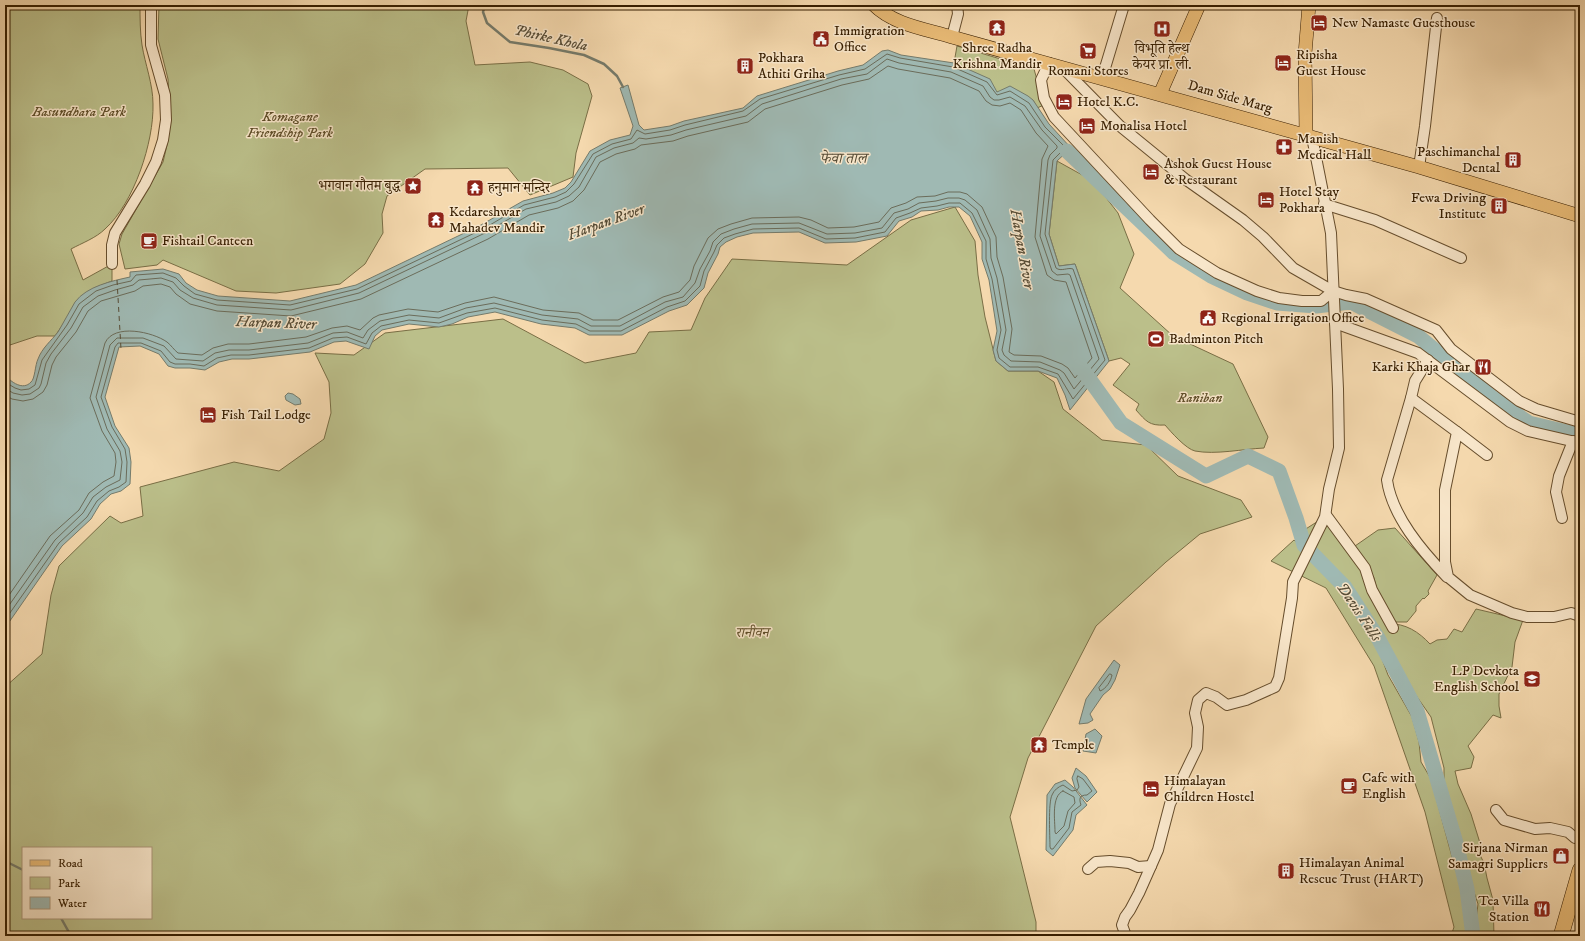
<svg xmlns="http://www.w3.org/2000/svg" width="1585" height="941" viewBox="0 0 1585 941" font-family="'IM FELL DW Pica','Noto Serif Devanagari',serif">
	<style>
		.green { fill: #bbbf8a; stroke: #796e45; fill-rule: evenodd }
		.water { fill: #9fb9b3; stroke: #757b6b }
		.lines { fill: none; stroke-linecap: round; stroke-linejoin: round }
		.shore { stroke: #6b6c5a; stroke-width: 1 }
		.stream { stroke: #757b6b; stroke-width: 2.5 }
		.river { stroke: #9fb9b3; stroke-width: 15 }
		.ferry { stroke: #564c36; stroke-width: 1; stroke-dasharray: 5 4; stroke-linecap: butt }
		.minor-casing { stroke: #664d2c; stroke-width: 12 }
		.major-casing { stroke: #371e00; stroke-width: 14 }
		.highway-casing { stroke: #371e00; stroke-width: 16 }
		.minor { stroke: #f8e6ca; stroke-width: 10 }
		.major { stroke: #eabc77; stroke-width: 13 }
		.highway { stroke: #eabc77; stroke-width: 15 }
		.labels { text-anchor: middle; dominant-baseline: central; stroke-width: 3; stroke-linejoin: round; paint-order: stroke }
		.poi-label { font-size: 14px; fill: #371e00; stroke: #f8e6ca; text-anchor: start }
		.street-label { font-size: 14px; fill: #371e00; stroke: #f8e6ca }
		.park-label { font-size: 14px; font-style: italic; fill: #5f4e29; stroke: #f8e6ca }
		.water-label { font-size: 15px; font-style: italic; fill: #564c36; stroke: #f8e6ca }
	</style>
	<rect width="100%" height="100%" fill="#f5d9ae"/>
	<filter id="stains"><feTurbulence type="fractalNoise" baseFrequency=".005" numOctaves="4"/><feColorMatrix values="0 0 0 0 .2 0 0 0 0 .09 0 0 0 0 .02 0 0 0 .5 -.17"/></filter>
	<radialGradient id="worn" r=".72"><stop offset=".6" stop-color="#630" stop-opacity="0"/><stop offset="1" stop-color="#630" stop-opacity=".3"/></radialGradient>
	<g class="green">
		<path d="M5,5H140C140,18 140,32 142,45C145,64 153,84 153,104C154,142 134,203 105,229C96,238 82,243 71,249L83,280L112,264V281L94,288L64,323L55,336H37L7,346L5,344Z"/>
		<path d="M159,5H469L466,21L475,65L530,62L563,70L588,84L592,96L576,153L573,177L530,195L508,168L425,169L387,196L382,214L383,233L365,264L340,284L276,293L236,291L163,260L157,265L125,269L119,244L122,234L163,162L167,145L170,112L168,79L158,39Z"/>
		<path d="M957,46L1034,69L1044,105L1037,108L1033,100L997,92L954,63Z"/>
		<path d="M1057,161L1093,181L1118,213L1134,254L1120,288L1173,336L1233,364L1268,437L1264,448C1243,449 1215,455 1195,451C1186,449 1171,432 1165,425C1149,426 1146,421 1136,410L1139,404L1113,385L1130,364L1121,358L1109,361L1075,264L1059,266L1049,234Z"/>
		<path d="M955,207L975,241L978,275L985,317L996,361L1008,371H1038L1054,382L1063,409L1102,440L1146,445L1178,476L1241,500L1252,517L1200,534L1166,562L1096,626L1028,758L1010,817L1036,922V936H5V687L42,654L51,595L59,566L110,516L121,523L143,516L140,487L234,462L279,471L324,439L331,413L329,382L315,353L354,355L385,333L503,319L585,363L636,353L649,332L691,330L705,298L732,259L847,265L911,220ZM23,848H151V918H23Z"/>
		<path d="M1323,518L1362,568L1389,624C1405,623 1419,632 1430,644L1437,640L1447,639L1454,629L1462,632L1476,609L1523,620L1515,642L1512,667L1499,694V706L1501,718L1493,715L1468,746L1474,757L1471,768L1455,771L1458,784L1471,814L1480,843V855L1484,863L1487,878L1493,900L1494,936H1478L1479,934L1476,921L1478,904L1470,880L1464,872L1460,839L1444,789V768L1431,717L1397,668L1381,639L1351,593L1306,544L1301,532Z"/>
		<path d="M1395,528L1437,575L1428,591L1429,594L1424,599L1423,598L1416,606V611L1407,622H1396L1391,616L1377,590L1374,578L1365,561L1355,546L1378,530Z"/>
		<path d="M1294,540L1342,586L1376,643L1388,675L1412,717L1419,742L1421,762L1434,784L1437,801L1449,846L1456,871L1462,882L1469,917L1466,936H1451L1454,927L1425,812L1374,666L1326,588L1271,561Z"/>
	</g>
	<g class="water">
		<path d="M888,50L901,55L954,63L990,79L997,92L1010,86L1028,96L1033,100L1049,124L1071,148L1057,161L1049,234L1059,266L1075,264L1109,361L1070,410L1065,395L1057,378L1038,371H1008L996,361L993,350L997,331L989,280L982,259V242L970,216L959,207H949L938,210L921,211L912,217L899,221L887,236L856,242L825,243L799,232L753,233L737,237L726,242L720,247L718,254L708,273L704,288L687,305L669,311L622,335H589L575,328L541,324L495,312L468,317L452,324L439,327L409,324L382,330L375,336L369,349L346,341L334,342L310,352L249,359H232L219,362L205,370L190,368H175L168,366L159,354L140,346L119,347L105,397L115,426L129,448L131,462L130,484L121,491L111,494L100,504L91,519L62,546L5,628V375C11,382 23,391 31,382C35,379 35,365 38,359C42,348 51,341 58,332C64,322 69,312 75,302C87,286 112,281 130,277V272L163,269L179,274L186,283L197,290L218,296L290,301L356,285L481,225L523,201L553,193L565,188L571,182L590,151L610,140L630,135L633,126L620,88L628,85L639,125L644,130L670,126L684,121L743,108L757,96L838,71L863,65L882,51Z"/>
		<path d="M288,393L293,394L300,399L301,404L295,405L286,400L285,396Z"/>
		<path d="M1114,660L1120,665L1115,680L1110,689L1103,695L1090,714L1093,720L1088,723L1079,724L1086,699Z"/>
		<path d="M1095,729L1102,736L1096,753L1083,751L1086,734Z"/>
		<path d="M1076,768L1086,776L1097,792L1087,802L1075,788L1072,778Z"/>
		<path d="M1065,780L1073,787L1087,805L1076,815L1073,830L1053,856L1046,850L1047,795L1055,784Z"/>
	</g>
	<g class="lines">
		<g class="shore">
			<path d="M5,382L15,388L21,390L29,389L35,385L42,360L67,325L79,304L96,291L113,285L131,281L136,275L163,273L176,278L184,286L195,294L217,300L290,305L357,289L483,229L524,205L555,197L566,192L574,184L593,154L612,144L631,139L637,130L645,134L670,130L685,125L743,111L760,99L839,75L865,69L887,54L900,58L953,67L987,82L997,95L1010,91L1029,103L1045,127L1064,146V149L1053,160L1045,234L1056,268C1061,272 1068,267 1073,269L1105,360L1073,399L1058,374L1038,367H1010L999,358L997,350L1001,330L992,279L986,259V241L972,213L960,203H949L937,206L921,208L910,213L896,218L885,232L855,238L826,239L799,228L753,229L735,234L724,238L717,245L714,252L704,271L700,286L685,301L667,307L621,331H590L576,324L542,320L495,308L467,313L439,323L409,320L381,326L372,333L366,344L347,337L333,338L309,348L249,355H231L217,358L204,366L190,364H175L170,362L161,351L141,343H118L115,347L101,397L112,427L125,449L127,462L126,482L119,487L109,491L97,501L87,517L59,543L5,620"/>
			<path d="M5,388L13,393L22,395L30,394L39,388L41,384L46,363L51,354L71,328L83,307L98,296L115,290L133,285L139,280L161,278L173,282L180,290L193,298L217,305L291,310L359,293L485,233L526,209L556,202L569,196L579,187L596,157L614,148L633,143L639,138L646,139L671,135L686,130L746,116L762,104L841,79L867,74L887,59L899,63L951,72L983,86L990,97L994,100H999L1010,97L1025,106L1042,130L1057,146V148L1050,155L1048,160L1040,236L1052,271L1057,275L1068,274L1070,275L1099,359L1074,389L1064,373L1060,370L1040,362L1011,361L1004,355L1002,350L1006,330L997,278L991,258L990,239L977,210L965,200L959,198H948L936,201L919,203L908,209L894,213L882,228L855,233L827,234L799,223L752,224L734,229L721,234L713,242L710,251L700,269L695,283L683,297L665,302L620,326H591L578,319L542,315L494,303L466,308L439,318L409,315L380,321L368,330L363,338L347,332L333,333L308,343L249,350H229L215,353L203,361L176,359L164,346L143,338H117L110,345L96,397L107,429L120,451L122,462L120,480L106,487L93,497L83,513L55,540L5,611"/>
			<path d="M5,395L12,399L23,401L33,399L43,392L47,385L52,365L56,357L76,332L88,311L101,301L135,291L143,286L161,284L170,287L176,294L190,304L217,311L291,316L361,299L488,239L529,215L558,208L573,201L584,190L600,162L616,154L635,149L641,145L673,141L688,136L748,122L765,109L842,85L869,79L888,66L898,69L950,78L979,91L986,101L992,105L1000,106L1010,103L1021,110L1036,133L1048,146L1042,159L1035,237L1047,275L1054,280L1066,282L1092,358L1075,378L1068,368L1062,364L1041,356L1014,355L1009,352L1012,329L1003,277L997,257L996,237L982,207L967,194L960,192H948L935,196L917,197L906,203L891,208L879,222L854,227L828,228L811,220L799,217L752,218L731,224L718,229L708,238L694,266L690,280L679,292L663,297L618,320H593L579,313L543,310L494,297L465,303L438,312L408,309L379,315L373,318L360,330L347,326L332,328L306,337L249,344H228L213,348L202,355L178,353C174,350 171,345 167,342C153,332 114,323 105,343L90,398L102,431L115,453L116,462L114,476L103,482L89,493L79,510L50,536L5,601"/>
			<path d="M1110,674L1112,675C1111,681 1106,689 1100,691L1099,688Z"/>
			<path d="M1078,776L1083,779L1092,791L1087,795C1079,795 1079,799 1081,805L1072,812L1069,828L1053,849H1051L1050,847C1050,837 1048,803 1052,795C1054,790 1058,787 1063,785L1072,791L1077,790L1079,787L1077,779Z"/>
			<path d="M1063,791L1074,797L1075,803L1068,811L1064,826L1056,834L1055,832C1055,820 1051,796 1063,791Z"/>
		</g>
		<g class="stream">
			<path d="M485,5L483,12L487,23L510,42L549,48L584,55L604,64L617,76L623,87"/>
			<path d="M5,861L23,870"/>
			<path d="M61,918L71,936"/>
		</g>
		<g class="river">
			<path d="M1067,151L1174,253L1211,276L1247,293L1277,303L1316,306L1351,302L1418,336L1493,398L1529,423L1580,435"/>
			<path d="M1080,366L1121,423L1206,476L1248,456L1279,471L1296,518L1304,545L1345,587L1378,638L1417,711L1456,843L1467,889L1473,936"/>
		</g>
		<path class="ferry" d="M117,280L121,349"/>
		<g class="minor-casing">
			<g id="minor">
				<path d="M952,37L958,14L957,5"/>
				<path d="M1049,63L1041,80L1044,98L1054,117L1150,220L1179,249L1217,273L1257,291L1279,298L1302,301H1321L1333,291"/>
				<path d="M1063,68L1120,126L1185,179L1243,220L1263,237L1293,268L1333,291L1346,295L1366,299L1436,330L1451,349L1519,401L1536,409L1580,422"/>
				<path d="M1102,78L1124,5"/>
				<path d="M1419,167L1425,126L1437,18"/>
				<path d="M1324,204L1375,220L1461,258"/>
				<path d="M112,264V245L115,233L145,184L156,162L163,140L166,120L165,95L151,45V5"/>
				<path d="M1335,323L1418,353L1510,422L1528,431L1580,443"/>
				<path d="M1428,360L1415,381L1411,398L1457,432L1445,490V562L1448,577L1470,595L1512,613L1527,617H1554L1571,613L1580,616"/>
				<path d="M1411,398L1387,480C1392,516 1422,551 1447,577"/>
				<path d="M1457,432L1487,455"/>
				<path d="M1326,515L1365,568L1372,590L1393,628"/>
				<path d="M1562,518L1556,492L1559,476L1573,441"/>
				<path d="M1496,810L1504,820L1535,829L1550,828L1568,832L1575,838L1580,837"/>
				<path d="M1088,869L1096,862L1110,861L1129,863L1138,867L1151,866"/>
				<path d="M1126,936L1122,925L1125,917L1130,910L1139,893L1151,866L1158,850L1170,804L1197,748L1198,727L1195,713L1198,700L1206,693L1216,697L1227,705L1246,700L1275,687L1279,678L1292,598L1293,582L1325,517L1329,489L1339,448L1338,389L1331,233L1312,137"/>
			</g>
		</g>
		<g class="major-casing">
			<g id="major">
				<path d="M874,5C894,25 926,29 952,37L1419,167L1580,216"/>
				<path d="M1160,94L1199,5"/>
				<path d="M1306,136L1305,54L1309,5"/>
			</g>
		</g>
		<g class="highway-casing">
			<path id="highway" d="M1561,936L1580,870"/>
		</g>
		<use href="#minor" class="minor"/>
		<use href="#major" class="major"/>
		<use href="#highway" class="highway"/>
	</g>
	<defs>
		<g id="hotel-square" transform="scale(0.9)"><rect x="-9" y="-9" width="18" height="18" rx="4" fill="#8f2418" stroke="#f8e6ca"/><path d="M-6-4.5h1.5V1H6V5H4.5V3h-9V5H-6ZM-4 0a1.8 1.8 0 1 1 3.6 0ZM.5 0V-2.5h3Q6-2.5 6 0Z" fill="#fff"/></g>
		<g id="temple-square" transform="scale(0.9)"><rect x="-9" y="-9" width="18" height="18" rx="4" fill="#8f2418" stroke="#f8e6ca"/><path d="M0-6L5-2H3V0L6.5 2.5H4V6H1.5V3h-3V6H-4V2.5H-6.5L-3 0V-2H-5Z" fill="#fff"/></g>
		<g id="hospital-square" transform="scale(0.9)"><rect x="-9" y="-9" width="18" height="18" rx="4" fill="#8f2418" stroke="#f8e6ca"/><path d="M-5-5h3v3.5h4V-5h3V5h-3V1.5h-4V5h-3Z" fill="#fff"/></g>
		<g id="civic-square" transform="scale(0.9)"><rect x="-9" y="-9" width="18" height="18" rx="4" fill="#8f2418" stroke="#f8e6ca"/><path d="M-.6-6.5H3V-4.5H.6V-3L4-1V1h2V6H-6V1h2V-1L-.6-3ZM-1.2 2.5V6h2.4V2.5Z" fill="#fff"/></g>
		<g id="supermarket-square" transform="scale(0.9)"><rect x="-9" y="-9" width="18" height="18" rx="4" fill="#8f2418" stroke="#f8e6ca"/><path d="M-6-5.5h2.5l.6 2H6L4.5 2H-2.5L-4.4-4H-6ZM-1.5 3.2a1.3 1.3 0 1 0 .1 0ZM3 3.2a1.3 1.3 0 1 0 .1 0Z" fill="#fff"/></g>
		<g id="building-square" transform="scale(0.9)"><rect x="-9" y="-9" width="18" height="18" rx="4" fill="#8f2418" stroke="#f8e6ca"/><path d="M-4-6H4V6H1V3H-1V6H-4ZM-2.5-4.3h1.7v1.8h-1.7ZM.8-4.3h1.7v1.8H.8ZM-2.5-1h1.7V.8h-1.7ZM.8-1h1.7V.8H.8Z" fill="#fff"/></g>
		<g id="pharmacy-square" transform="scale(0.9)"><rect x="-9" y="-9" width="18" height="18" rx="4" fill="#8f2418" stroke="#f8e6ca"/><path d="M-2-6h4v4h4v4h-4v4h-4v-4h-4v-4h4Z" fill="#fff"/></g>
		<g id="sight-square" transform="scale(0.9)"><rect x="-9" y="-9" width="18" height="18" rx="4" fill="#8f2418" stroke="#f8e6ca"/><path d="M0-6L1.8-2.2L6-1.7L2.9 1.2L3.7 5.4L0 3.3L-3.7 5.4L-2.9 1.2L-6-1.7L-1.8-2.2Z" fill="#fff"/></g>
		<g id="cafe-square" transform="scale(0.9)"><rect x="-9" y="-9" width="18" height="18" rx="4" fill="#8f2418" stroke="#f8e6ca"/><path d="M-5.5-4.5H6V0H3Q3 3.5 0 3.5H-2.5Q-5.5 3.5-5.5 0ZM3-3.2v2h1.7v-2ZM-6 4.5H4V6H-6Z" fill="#fff"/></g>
		<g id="stadium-square" transform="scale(0.9)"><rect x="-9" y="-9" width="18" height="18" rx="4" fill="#8f2418" stroke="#f8e6ca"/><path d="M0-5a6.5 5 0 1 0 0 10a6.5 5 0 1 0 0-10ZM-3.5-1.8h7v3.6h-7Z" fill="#fff"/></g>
		<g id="restaurant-square" transform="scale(0.9)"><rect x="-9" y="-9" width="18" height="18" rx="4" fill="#8f2418" stroke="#f8e6ca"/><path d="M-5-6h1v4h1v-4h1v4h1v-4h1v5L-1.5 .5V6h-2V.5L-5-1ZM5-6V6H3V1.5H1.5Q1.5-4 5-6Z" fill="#fff"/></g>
		<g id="school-square" transform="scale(0.9)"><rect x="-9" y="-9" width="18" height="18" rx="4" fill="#8f2418" stroke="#f8e6ca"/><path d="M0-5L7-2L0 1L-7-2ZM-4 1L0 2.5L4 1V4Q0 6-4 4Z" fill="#fff"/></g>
		<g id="shop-square" transform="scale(0.9)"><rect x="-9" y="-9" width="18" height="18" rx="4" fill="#8f2418" stroke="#f8e6ca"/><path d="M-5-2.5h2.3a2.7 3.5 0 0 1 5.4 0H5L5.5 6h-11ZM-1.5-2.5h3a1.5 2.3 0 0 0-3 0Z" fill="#fff"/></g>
	</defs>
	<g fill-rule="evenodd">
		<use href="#hotel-square" x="1319" y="23"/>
		<use href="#temple-square" x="997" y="28"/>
		<use href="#hospital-square" x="1162" y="29"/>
		<use href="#civic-square" x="821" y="39"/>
		<use href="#supermarket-square" x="1088" y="51"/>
		<use href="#hotel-square" x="1283" y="63"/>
		<use href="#building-square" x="745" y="66"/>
		<use href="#hotel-square" x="1064" y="102"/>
		<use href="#hotel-square" x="1087" y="126"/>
		<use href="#pharmacy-square" x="1284" y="147"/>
		<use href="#building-square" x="1513" y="160"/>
		<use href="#hotel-square" x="1151" y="172"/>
		<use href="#sight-square" x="413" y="186"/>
		<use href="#temple-square" x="475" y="188"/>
		<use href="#hotel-square" x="1266" y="200"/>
		<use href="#building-square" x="1499" y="206"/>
		<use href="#temple-square" x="436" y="220"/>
		<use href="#cafe-square" x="149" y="241"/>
		<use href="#civic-square" x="1208" y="318"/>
		<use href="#stadium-square" x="1156" y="339"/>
		<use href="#restaurant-square" x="1483" y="367"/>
		<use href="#hotel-square" x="208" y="415"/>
		<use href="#school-square" x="1532" y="679"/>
		<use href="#temple-square" x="1039" y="745"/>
		<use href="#cafe-square" x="1349" y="786"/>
		<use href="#hotel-square" x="1151" y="789"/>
		<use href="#shop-square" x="1561" y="856"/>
		<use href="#building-square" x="1286" y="871"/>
		<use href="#restaurant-square" x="1542" y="909"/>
	</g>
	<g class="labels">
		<g class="poi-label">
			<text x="1332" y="23">New Namaste Guesthouse</text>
			<text x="834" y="31">Immigration<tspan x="834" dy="16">Office</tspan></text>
			<text x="997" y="48" text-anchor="middle">Shree Radha<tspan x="997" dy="16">Krishna Mandir</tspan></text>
			<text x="1162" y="49" text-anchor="middle">विभूति हेल्थ<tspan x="1162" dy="16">केयर प्रा. ली.</tspan></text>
			<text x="1296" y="55">Ripisha<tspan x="1296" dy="16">Guest House</tspan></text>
			<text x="758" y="58">Pokhara<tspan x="758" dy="16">Athiti Griha</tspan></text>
			<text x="1088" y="71" text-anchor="middle">Romani Stores</text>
			<text x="1077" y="102">Hotel K.C.</text>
			<text x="1100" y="126">Monalisa Hotel</text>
			<text x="1297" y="139">Manish<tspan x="1297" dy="16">Medical Hall</tspan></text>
			<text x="1500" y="152" text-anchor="end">Paschimanchal<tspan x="1500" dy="16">Dental</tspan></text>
			<text x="1164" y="164">Ashok Guest House<tspan x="1164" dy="16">&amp; Restaurant</tspan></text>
			<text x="400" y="186" text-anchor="end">भगवान गौतम बुद्ध</text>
			<text x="488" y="188">हनुमान मन्दिर</text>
			<text x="1279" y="192">Hotel Stay<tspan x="1279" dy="16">Pokhara</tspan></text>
			<text x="1486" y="198" text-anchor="end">Fewa Driving<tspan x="1486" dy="16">Institute</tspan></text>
			<text x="449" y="212">Kedareshwar<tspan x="449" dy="16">Mahadev Mandir</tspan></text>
			<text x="162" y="241">Fishtail Canteen</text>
			<text x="1221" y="318">Regional Irrigation Office</text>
			<text x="1169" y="339">Badminton Pitch</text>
			<text x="1470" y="367" text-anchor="end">Karki Khaja Ghar</text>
			<text x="221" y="415">Fish Tail Lodge</text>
			<text x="1519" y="671" text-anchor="end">LP Devkota<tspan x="1519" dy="16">English School</tspan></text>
			<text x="1052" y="745">Temple</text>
			<text x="1362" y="778">Cafe with<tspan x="1362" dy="16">English</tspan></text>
			<text x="1164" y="781">Himalayan<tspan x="1164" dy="16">Children Hostel</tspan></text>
			<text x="1548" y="848" text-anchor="end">Sirjana Nirman<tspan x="1548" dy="16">Samagri Suppliers</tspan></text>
			<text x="1299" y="863">Himalayan Animal<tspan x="1299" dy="16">Rescue Trust (HART)</tspan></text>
			<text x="1529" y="901" text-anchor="end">Tea Villa<tspan x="1529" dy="16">Station</tspan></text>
		</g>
		<g class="street-label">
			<text transform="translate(1230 97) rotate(16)">Dam Side Marg</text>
		</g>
		<g class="park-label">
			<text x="79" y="112">Basundhara Park</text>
			<text x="290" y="117">Komagane<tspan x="290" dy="16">Friendship Park</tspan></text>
			<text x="1200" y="398">Raniban</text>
			<text x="752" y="633">रानीवन</text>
		</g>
		<g class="water-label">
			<text transform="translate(551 38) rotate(13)">Phirke Khola</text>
			<text x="843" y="158">फेवा ताल</text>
			<text transform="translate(606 222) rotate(-20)">Harpan River</text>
			<text transform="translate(1022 249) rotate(80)">Harpan River</text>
			<text transform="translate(276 323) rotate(2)">Harpan River</text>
			<text transform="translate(1359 612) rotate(56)">Davis Falls</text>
		</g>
	</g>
	<rect width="1585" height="941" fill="none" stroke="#f5d9ae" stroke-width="20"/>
	<rect x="6" y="6" width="1573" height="929" fill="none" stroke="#371e00" stroke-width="2"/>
	<rect x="10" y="10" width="1565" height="921" fill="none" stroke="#371e00"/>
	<rect x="22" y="847" width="130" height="72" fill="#f8e6ca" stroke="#ab9679"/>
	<rect x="30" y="860" width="20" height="6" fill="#eabc77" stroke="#ab9679"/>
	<text x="58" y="867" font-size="12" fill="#371e00">Road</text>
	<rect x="30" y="877" width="20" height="12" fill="#bbbf8a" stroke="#ab9679"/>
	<text x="58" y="887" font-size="12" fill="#371e00">Park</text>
	<rect x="30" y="897" width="20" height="12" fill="#9fb9b3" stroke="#ab9679"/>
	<text x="58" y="907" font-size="12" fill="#371e00">Water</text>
	<rect width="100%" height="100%" filter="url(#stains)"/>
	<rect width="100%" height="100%" fill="url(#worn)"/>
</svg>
